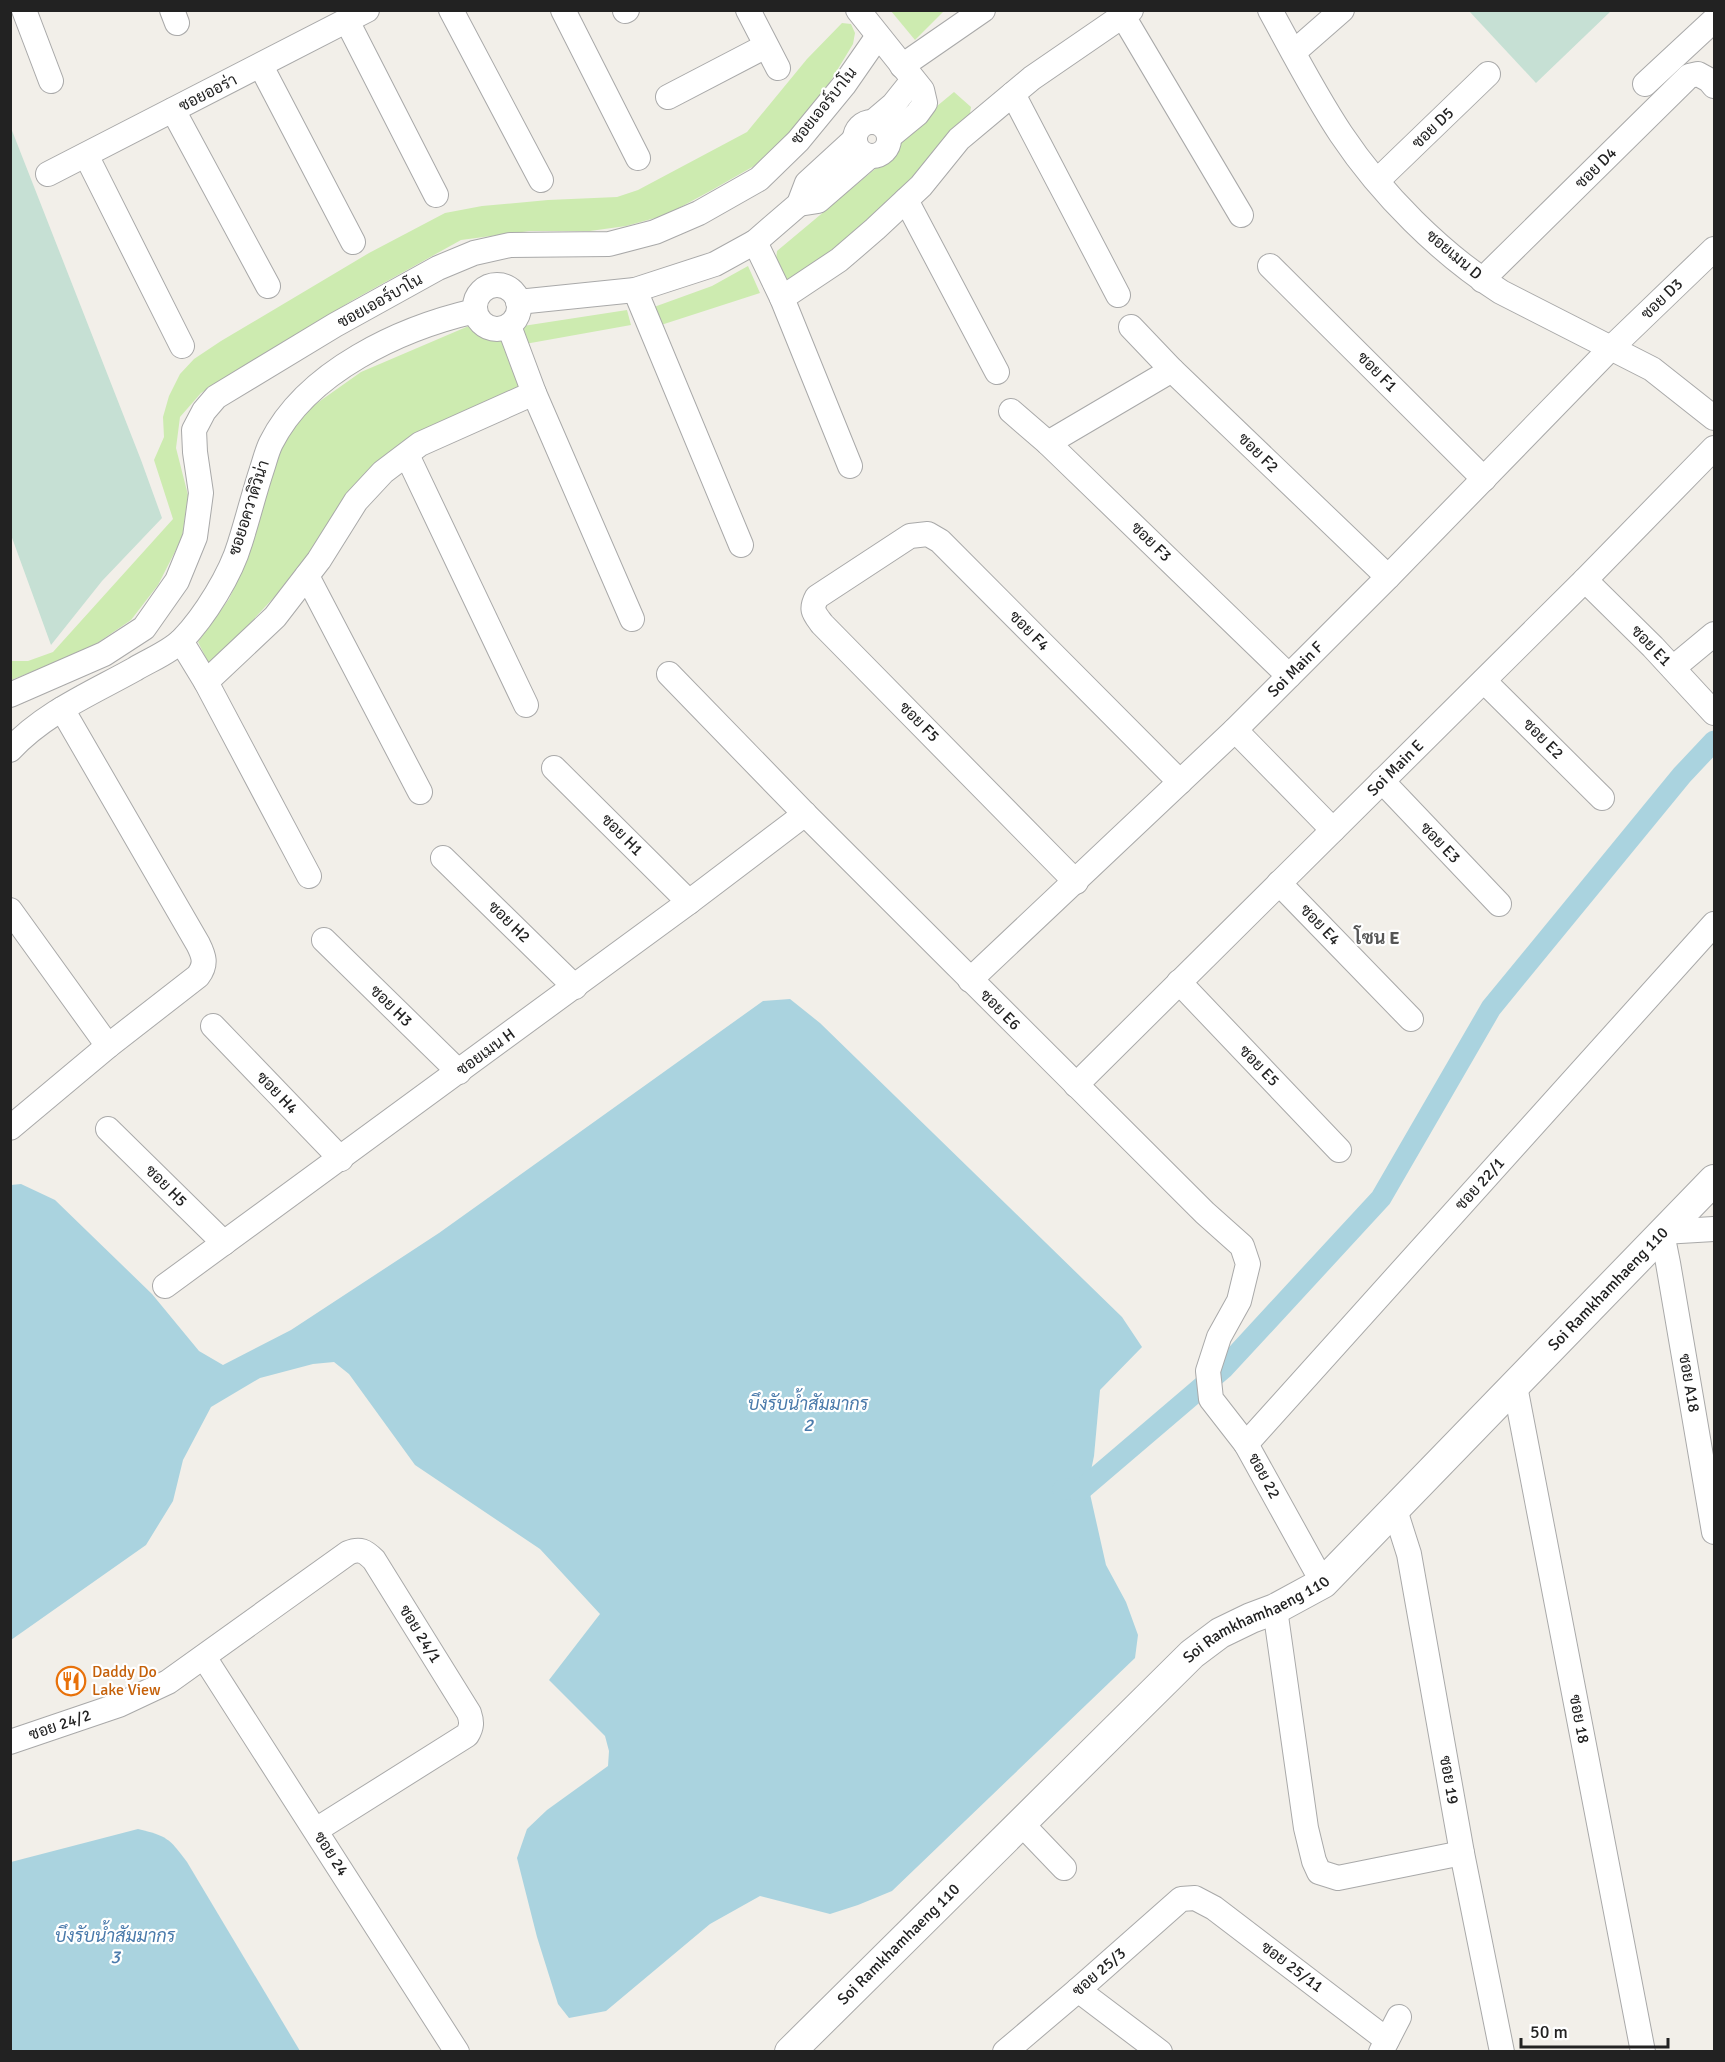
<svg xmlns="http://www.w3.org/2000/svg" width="1725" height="2062" viewBox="0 0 1725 2062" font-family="Signika,Sarabun,sans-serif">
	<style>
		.grass { fill: #cdebb0 }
		.wetland { fill: #c6e0d4 }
		.water { fill: #aad3df }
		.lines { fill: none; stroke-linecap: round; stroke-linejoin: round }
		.canal { stroke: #aad3df; stroke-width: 21 }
		.minor-casing { stroke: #a9a9a9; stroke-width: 26 }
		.tertiary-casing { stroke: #a9a9a9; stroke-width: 32 }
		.minor { stroke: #fff; stroke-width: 24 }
		.tertiary { stroke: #fff; stroke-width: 30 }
		.labels { text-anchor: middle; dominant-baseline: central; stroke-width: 4.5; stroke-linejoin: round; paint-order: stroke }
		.street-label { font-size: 16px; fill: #222; stroke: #fff }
		.food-label { font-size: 16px; fill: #c56008; stroke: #fff; text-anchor: start }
		.neighbourhood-label { font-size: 18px; font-weight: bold; fill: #555; stroke: #fff }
		.water-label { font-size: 18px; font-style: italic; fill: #4a7aab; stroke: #fff }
	</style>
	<rect width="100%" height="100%" fill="#f2efe9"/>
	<g class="grass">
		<path d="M891,11H944L915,40Z"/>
		<path d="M842,23L851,24L855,33L853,44L830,82L787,137L754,166L712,190L666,215L626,226L590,231H530L461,240L353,300L201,393L180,417L176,448L188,495L182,538L158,585L131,620L87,650L11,680V661H28L53,652L173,519L154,460L164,437L163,417L169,396L180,374L194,359L221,341L369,253L445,213L482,206L548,200L617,197L638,190L747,132L807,59Z"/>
		<path d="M954,92L971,107L969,120L904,185L865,230L798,277L785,280L776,260L777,251L881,164L919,121Z"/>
		<path d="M748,266L760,293L661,325L654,307L712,286Z"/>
		<path d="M627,310L631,325L525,344L523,326Z"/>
		<path d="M471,325L491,338L510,344L523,390L435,425L210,666L198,642L229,599L249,555L274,458L296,418L361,372Z"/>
	</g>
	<g class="wetland">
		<path d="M1469,11H1611L1536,83Z"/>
		<path d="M11,128L141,460L162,518L102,581L51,645L11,535Z"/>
	</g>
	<g class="water">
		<path d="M790,999L820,1023L1122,1317L1142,1347L1100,1390L1094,1456L1088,1485L1106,1565L1126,1602L1138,1635L1135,1658L892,1891L858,1905L830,1914L760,1896L710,1924L606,2011L569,2018L558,2004L537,1937L517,1858L527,1829L547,1810L608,1766L609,1751L605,1736L549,1680L600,1614L540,1549L415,1465L349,1374L334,1362L313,1364L260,1378L211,1407L183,1460L173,1501L146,1545L11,1640V1185L21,1184L55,1200L152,1294L199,1351L223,1365L291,1330L439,1233L763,1001Z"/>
		<path d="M138,1829C167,1836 169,1838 187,1862L300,2051H11V1862Z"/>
	</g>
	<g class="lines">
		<path class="canal" d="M1063,1489L1081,1490L1224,1368L1381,1198L1491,1008L1682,775L1714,741"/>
		<g class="minor-casing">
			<g id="minor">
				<path d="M24,10L51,81"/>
				<path d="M172,10L177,23"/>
				<path d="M451,10L541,180"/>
				<path d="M563,10L638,158"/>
				<path d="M748,10L778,68"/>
				<path d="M858,10L922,90L925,103L917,114L889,137"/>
				<path d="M1270,10C1293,52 1315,95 1341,134C1381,194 1441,254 1501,292L1652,369L1714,418"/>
				<path d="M625,11L627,10"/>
				<path d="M1123,16L1241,215"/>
				<path d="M347,21L436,195"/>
				<path d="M1294,52L1342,10"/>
				<path d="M261,66L353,242"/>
				<path d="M902,66L983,10"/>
				<path d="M1645,84L1714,20"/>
				<path d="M1013,94L1118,295"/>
				<path d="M668,97L766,46"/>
				<path d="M173,110L268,286"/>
				<circle cx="872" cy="139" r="17"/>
				<path d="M873,122L893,105L913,80"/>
				<path d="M86,155L182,346"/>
				<path d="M48,174L367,10"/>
				<path d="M1377,181L1488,74"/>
				<path d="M906,200L997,372"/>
				<path d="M799,204L818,201L870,156"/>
				<path d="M755,242L782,298L850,466"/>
				<path d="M1270,266L1484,479"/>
				<path d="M1482,280L1689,76L1698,74L1709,80L1714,86"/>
				<circle cx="497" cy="307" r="22"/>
				<path d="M635,290L741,545"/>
				<path d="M782,298L839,260L875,229L921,186L959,139L1032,78L1131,10"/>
				<path d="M518,302L635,290L715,264L755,242L799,204L807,183L855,139"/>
				<path d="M509,326L534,393L632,619"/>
				<path d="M1131,327L1172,370L1388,577"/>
				<path d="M1011,411L1048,443L1289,676"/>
				<path d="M1048,443L1172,370"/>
				<path d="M407,455L526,705"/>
				<path d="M307,576L420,792"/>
				<path d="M1585,580L1653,647L1714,713"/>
				<path d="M181,641L206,682L309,876"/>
				<path d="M1673,668L1714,634"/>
				<path d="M669,674L805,814L1205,1213L1242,1246L1248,1264L1239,1301L1219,1337L1208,1371L1211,1399L1246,1444L1323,1583"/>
				<path d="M1484,681L1602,798"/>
				<path d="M206,682L275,617L319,560L356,501L383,472L420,444L534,393"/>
				<path d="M10,695L104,654L144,628L177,581L195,537L201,493L195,452L194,430L204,411L216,397L335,325L438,268L474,253L510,245L609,244L655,232L699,213L759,179L798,141L844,85L878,36"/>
				<path d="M1235,730L1333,830"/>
				<path d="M10,750C44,713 92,693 135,669C150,660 170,652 182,640C205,616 231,574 240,543C248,518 254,493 262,469C265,460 267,451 271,443C307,371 401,328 475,311"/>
				<path d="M554,768L689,902"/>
				<path d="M1382,781L1499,904"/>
				<path d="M443,858L575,987"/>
				<path d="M1076,882L822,624C814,613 810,610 817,597L910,536L928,534L940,541L1180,782"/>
				<path d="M1279,883L1411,1019"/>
				<path d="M10,910L108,1046"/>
				<path d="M324,940L459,1072"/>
				<path id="s1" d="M970,980L1235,730L1388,577L1610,349L1714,249"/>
				<path d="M1179,982L1339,1150"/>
				<path d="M213,1026L341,1159"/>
				<path id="s2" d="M1076,1085L1585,580L1714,448"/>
				<path d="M10,1128L108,1046L198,976C207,964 204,956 198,944L62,709"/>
				<path d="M108,1129L224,1243"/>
				<path d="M1663,1232L1714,1229"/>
				<path d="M1656,1239L1664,1243L1668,1263L1714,1532"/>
				<path d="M165,1286L689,902L805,814"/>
				<path d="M1515,1386L1643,2052"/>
				<path d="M1246,1444L1714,924"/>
				<path d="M1395,1510L1409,1554L1462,1853L1502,2052"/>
				<path d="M1275,1609L1306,1828L1314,1861L1319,1872L1338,1878L1462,1853"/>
				<path d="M204,1657L457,2052"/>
				<path d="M10,1742L119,1705L168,1682L348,1553C360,1548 365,1551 374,1560L469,1713C472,1722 472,1727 467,1735L316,1830"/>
				<path d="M1020,1822L1064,1868"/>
				<path d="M1078,1990L1160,2052"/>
				<path d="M1005,2052L1078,1990L1181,1899L1195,1898L1214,1908L1387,2040"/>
				<path d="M1381,2052L1399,2017"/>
			</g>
		</g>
		<g class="tertiary-casing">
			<g id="tertiary">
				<path id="s3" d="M790,2052L1192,1654L1220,1633L1251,1618L1275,1609L1323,1583L1714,1180"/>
			</g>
		</g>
		<use href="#minor" class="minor"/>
		<use href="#tertiary" class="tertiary"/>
	</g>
	<defs>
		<g id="restaurant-ring" transform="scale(1.5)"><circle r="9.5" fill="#fff" stroke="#e8710a" stroke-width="1.5"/><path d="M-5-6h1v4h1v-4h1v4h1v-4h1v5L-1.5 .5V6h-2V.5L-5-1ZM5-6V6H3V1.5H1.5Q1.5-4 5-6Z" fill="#e8710a"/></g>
	</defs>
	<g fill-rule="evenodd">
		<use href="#restaurant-ring" x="71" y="1681"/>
	</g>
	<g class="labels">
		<g class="street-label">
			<text transform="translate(208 93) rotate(-27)">ซอยออร่า</text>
			<text transform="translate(824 106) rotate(-51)">ซอยเออร์บาโน</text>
			<text transform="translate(1433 128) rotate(-44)">ซอย D5</text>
			<text transform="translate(1596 168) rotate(-45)">ซอย D4</text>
			<text transform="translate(1454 255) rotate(40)">ซอยเมน D</text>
			<text transform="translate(1662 299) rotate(-44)">ซอย D3</text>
			<text transform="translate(380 301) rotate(-29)">ซอยเออร์บาโน</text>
			<text transform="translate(1377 372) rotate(45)">ซอย F1</text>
			<text transform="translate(1258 453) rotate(44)">ซอย F2</text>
			<text transform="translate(249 508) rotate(-72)">ซอยอควาดิวิน่า</text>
			<text transform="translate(1151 542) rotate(44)">ซอย F3</text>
			<text transform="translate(1029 631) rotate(45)">ซอย F4</text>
			<text transform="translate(1651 646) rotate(46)">ซอย E1</text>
			<text stroke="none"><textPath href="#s1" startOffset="450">Soi Main F</textPath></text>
			<text transform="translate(919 722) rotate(45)">ซอย F5</text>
			<text transform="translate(1543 739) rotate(45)">ซอย E2</text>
			<text stroke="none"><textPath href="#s2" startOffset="450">Soi Main E</textPath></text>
			<text transform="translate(622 835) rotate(45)">ซอย H1</text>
			<text transform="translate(1440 843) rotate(46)">ซอย E3</text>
			<text transform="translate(509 922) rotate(44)">ซอย H2</text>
			<text transform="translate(1320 925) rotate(46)">ซอย E4</text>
			<text transform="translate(391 1006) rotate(44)">ซอย H3</text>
			<text transform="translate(1000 1010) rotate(45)">ซอย E6</text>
			<text transform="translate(486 1052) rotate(-36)">ซอยเมน H</text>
			<text transform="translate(1259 1066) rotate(46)">ซอย E5</text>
			<text transform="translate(277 1093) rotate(46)">ซอย H4</text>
			<text transform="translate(1480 1184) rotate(-48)">ซอย 22/1</text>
			<text transform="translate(166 1186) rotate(45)">ซอย H5</text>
			<text stroke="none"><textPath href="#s3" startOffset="1125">Soi Ramkhamhaeng 110</textPath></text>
			<text transform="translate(1689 1383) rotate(80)">ซอย A18</text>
			<text transform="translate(1264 1476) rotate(61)">ซอย 22</text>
			<text stroke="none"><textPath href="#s3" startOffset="639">Soi Ramkhamhaeng 110</textPath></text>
			<text transform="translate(420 1634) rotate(58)">ซอย 24/1</text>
			<text transform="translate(1579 1719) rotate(79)">ซอย 18</text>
			<text transform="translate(60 1725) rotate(-19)">ซอย 24/2</text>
			<text transform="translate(1449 1780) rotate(80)">ซอย 19</text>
			<text transform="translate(331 1854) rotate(57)">ซอย 24</text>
			<text stroke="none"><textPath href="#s3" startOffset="153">Soi Ramkhamhaeng 110</textPath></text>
			<text transform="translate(1292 1967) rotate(37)">ซอย 25/11</text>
			<text transform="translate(1099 1972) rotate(-41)">ซอย 25/3</text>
		</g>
		<g class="food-label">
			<text x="92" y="1672">Daddy Do<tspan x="92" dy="18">Lake View</tspan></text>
		</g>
		<g class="neighbourhood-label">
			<text x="1377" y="938">โซน E</text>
		</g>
		<g class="water-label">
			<text x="808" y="1404">บึงรับน้ำสัมมากร<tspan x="808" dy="21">2</tspan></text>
			<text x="115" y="1936">บึงรับน้ำสัมมากร<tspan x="115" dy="21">3</tspan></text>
		</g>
	</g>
	<rect width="1725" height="2062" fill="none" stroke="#222222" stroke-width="24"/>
	<path d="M1521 2038v9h147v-9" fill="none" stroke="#222222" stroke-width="3"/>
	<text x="1530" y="2038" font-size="18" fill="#222222" stroke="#ffffff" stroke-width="4.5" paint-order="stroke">50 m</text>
</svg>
